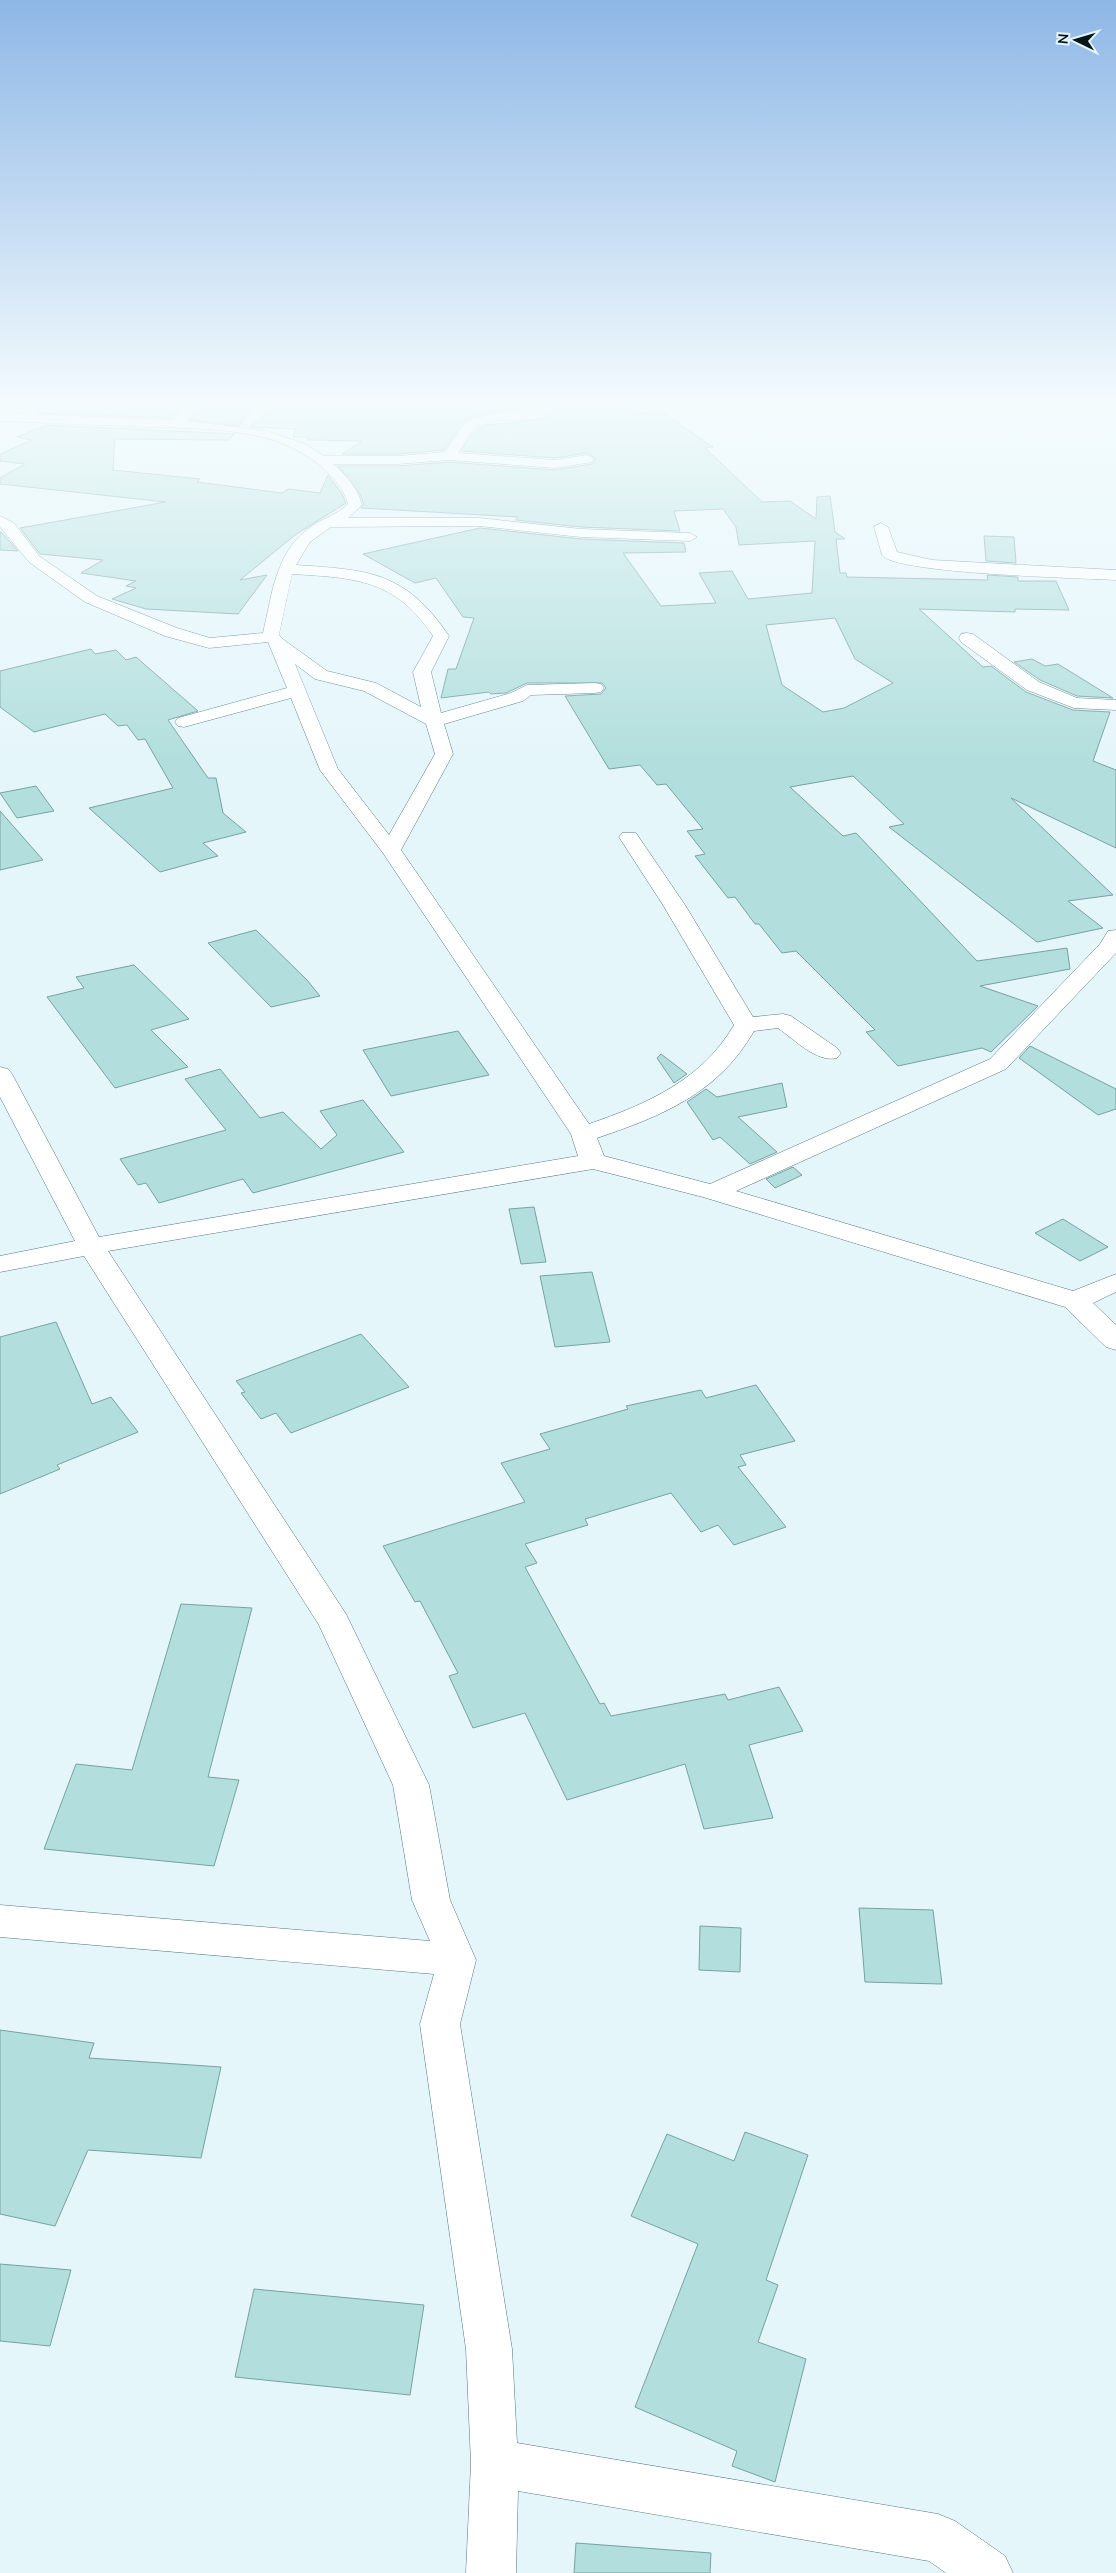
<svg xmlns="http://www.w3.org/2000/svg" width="1116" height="2573" viewBox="0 0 1116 2573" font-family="Mulish,sans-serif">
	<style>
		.building { fill: #b2dfdd; stroke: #77a2a1; fill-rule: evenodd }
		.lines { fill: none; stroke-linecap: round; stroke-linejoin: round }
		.street-casing { stroke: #507782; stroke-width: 1 }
		.street { fill: #fff; fill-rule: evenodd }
	</style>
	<rect width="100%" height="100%" fill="#e5f6fb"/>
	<g class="building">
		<path d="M38,399H147L187,401L173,418L38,413Z"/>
		<path d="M285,399L407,401L408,399H490L489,402L539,403L540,406L490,412L466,419L444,450L398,454H342L362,441L307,440L309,437H293L296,429L250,427Z"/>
		<path d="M630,399L638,414L662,412L713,447L705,448L762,502L790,501L816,519L817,497L830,496L835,532L845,539H836L840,573H846L847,577L988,580L987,575L1018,577V581H1056L1069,610L1015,609V612L919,609L983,667L991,666L1026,692L1073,710L1110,712L1093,761L1116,770V848L1011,798L1113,895L1068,901L1103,928L1037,942L889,827L904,824L853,776L790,787L843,836L856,833L977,961L1067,948L1070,969L980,986L1038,1006L991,1052L982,1048L898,1066L866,1032L875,1030L796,951L782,953L759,924H755L735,897L728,898L695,856L705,854L687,831L703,829L666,784L657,785L640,765L609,769L565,696L601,694L606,688L602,683H527L506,693L491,694L489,692L441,698L448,669H456L474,618L463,617L436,578L415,583L363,554L480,528L581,539L684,543L686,552L623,553L661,606L716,603L699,573L732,571L748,599L812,593L815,541L739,545L736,527L723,509L674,511L680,531L581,527L516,520L518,517L361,508L364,504L359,492L338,466H398L449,462L555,470L592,464L596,459L587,453L555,458L461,451L473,433L486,425L540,420L557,410L555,403ZM835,618L855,659L893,683L844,708L823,712L782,685L766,625Z"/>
		<path d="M203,403L254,406L239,426L190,420Z"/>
		<path d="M47,425L234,434L229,440L115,439L113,470L200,479L197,482L282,493L288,489L320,493L328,475L342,494L346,503L295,535L240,580L267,575L238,614L146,609L112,599L136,588L126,586L136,581L81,573L103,560L40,554L20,528L166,502L0,484V478L25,464L0,461V454L32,440L17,437Z"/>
		<path d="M0,532H1L18,551L0,550Z"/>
		<path d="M984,536L1014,537L1016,563L986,561Z"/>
		<path d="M91,649L95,654L116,650L126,660L136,657L198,711L168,720L208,778H216L223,813L246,832L203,843L218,856L160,872L89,808L173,788L145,739L138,740L127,725L118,726L105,714L34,732L0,707V671Z"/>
		<path d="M1032,659L1045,666L1058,664L1113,698L1077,696L1040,680L1014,662Z"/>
		<path d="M36,786L54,811L17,818L0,793Z"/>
		<path d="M0,811L43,860L0,870Z"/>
		<path d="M256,930L307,980L320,996L271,1007L208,943Z"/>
		<path d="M134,965L189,1019L151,1030L188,1067L115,1088L47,997L84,988L76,977Z"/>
		<path d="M458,1031L489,1075L391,1096L363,1050Z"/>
		<path d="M1030,1046L1116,1089V1109L1098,1115L1019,1058Z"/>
		<path d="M661,1054L687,1074L674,1083L657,1058Z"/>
		<path d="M220,1069L260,1118L283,1112L321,1149L337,1135L320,1111L363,1100L404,1152L253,1193L243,1179L159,1203L146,1183L138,1185L120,1159L226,1130L185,1079Z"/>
		<path d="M782,1083L787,1107L738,1117L777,1152L750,1164L720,1137L713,1140L687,1102L706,1089L717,1097Z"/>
		<path d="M793,1167L802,1175L775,1188L766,1179Z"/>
		<path d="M534,1207L546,1262L521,1264L509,1209Z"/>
		<path d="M1063,1219L1108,1247L1080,1261L1035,1233Z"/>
		<path d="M592,1272L610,1342L555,1347L540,1276Z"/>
		<path d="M56,1322L92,1404L111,1397L138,1432L57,1465L60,1469L0,1494V1337Z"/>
		<path d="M361,1334L409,1387L291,1433L276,1413L261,1419L241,1393L245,1392L236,1381Z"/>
		<path d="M756,1385L795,1441L740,1455L746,1465L738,1467L786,1527L734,1545L718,1525L701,1532L671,1493L585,1519L588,1525L525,1544L537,1563L525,1567L600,1704L604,1703L611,1716L725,1694L728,1700L779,1687L803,1731L749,1745L773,1818L704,1829L685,1764L567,1800L525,1713L473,1728L449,1676L458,1673L420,1601L415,1602L383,1546L525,1502L501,1463L550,1449L540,1434L628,1409L626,1406L701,1390L706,1398Z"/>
		<path d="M181,1604L252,1608L208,1777L239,1780L214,1866L44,1849L76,1764L132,1770Z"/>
		<path d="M859,1908L933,1910L942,1984L865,1982Z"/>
		<path d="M700,1926L741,1928L740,1972L699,1970Z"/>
		<path d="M0,2030L94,2043L89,2058L221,2067L201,2158L88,2150L55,2226L0,2214Z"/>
		<path d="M745,2132L808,2155L766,2280L778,2285L758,2342L806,2359L775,2482L732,2466L737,2451L635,2407L698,2244L631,2216L667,2134L734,2161Z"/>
		<path d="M0,2264L71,2270L50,2346L0,2341Z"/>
		<path d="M254,2289L424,2305L410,2395L235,2377Z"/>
		<path d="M576,2543L711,2553L710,2573H574Z"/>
	</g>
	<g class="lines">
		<g class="street-casing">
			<g id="street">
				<path d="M191,399H203L187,421L267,431L305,444L324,456H398L445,452L467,421L491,414L537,410L543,407L539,399H551L556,409C540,429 495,412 477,427C469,432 464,445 458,453L555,460L587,455L594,459L592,462L555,468L449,460L398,464H333C346,475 358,488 362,505L348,518H479L581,529L690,533L697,537L690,541L581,537L479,526L331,527L310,542L296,565C369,570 405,571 449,636L431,672L441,713L511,693L527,685L595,683L601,684L604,688L601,692L595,693L531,695L523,701L444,724L453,754L401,850L589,1124C647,1104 702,1080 734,1025L663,905L619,837L622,833H636L685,905L753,1017L783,1014L791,1016L837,1048L841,1053L837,1058C817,1063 795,1040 778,1028L754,1031C719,1093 662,1116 597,1138L604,1156L710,1184L990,1059L1100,944L1108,931L1116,930V953L1006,1069L736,1191L1073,1291L1116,1274V1292L1093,1303L1116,1325V1350L1106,1347L1065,1307L703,1197L593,1169L108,1251L346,1614L429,1785L450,1900L476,1960L460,2024L512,2349L517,2443L938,2514L955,2521L1005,2556L1013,2573H946L929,2561L518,2491L516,2573H466L471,2463L466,2349L420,2024L434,1974L0,1937V1905L430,1941L412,1900L393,1785L319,1625L84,1256L0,1272V1256L75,1241L0,1097V1067L8,1069L12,1074L99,1237L578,1156L571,1134L383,853L320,770L291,698L184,727L178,726L175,722L178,718L287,688L268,642L209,648L165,636L85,602L29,562L0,527V516L14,523L39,556L97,596L177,628L210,638L263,633C272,595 275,554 308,529C320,519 336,516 348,504C340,474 304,451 276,441C236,428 190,428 148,427C99,425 49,423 0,421V413L174,420ZM292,574C356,578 395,579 433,636L413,672L421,707L376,683L327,671L284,640L279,635ZM295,664L315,679L364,691L426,724L435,754L389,835L338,769Z"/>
				<path d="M881,523L888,527L897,552L932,560L1116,570V580C1083,578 895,574 882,555L874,527Z"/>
				<path d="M967,633L973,634L1039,682L1077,698L1116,700V710L1074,708L1027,690L961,642L959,638L961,634Z"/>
			</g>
		</g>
		<use href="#street" class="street"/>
	</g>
	<linearGradient id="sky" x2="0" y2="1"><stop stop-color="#8eb7e6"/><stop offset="0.53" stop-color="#f3fbfd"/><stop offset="1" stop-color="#f3fbfd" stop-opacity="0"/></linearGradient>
	<rect width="1116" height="759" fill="url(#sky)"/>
	<g transform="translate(1076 40) rotate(275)" stroke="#e5f6fb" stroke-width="4" paint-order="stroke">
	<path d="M0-4L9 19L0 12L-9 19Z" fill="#06151a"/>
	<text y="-8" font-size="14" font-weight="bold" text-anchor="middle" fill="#06151a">N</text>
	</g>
</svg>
